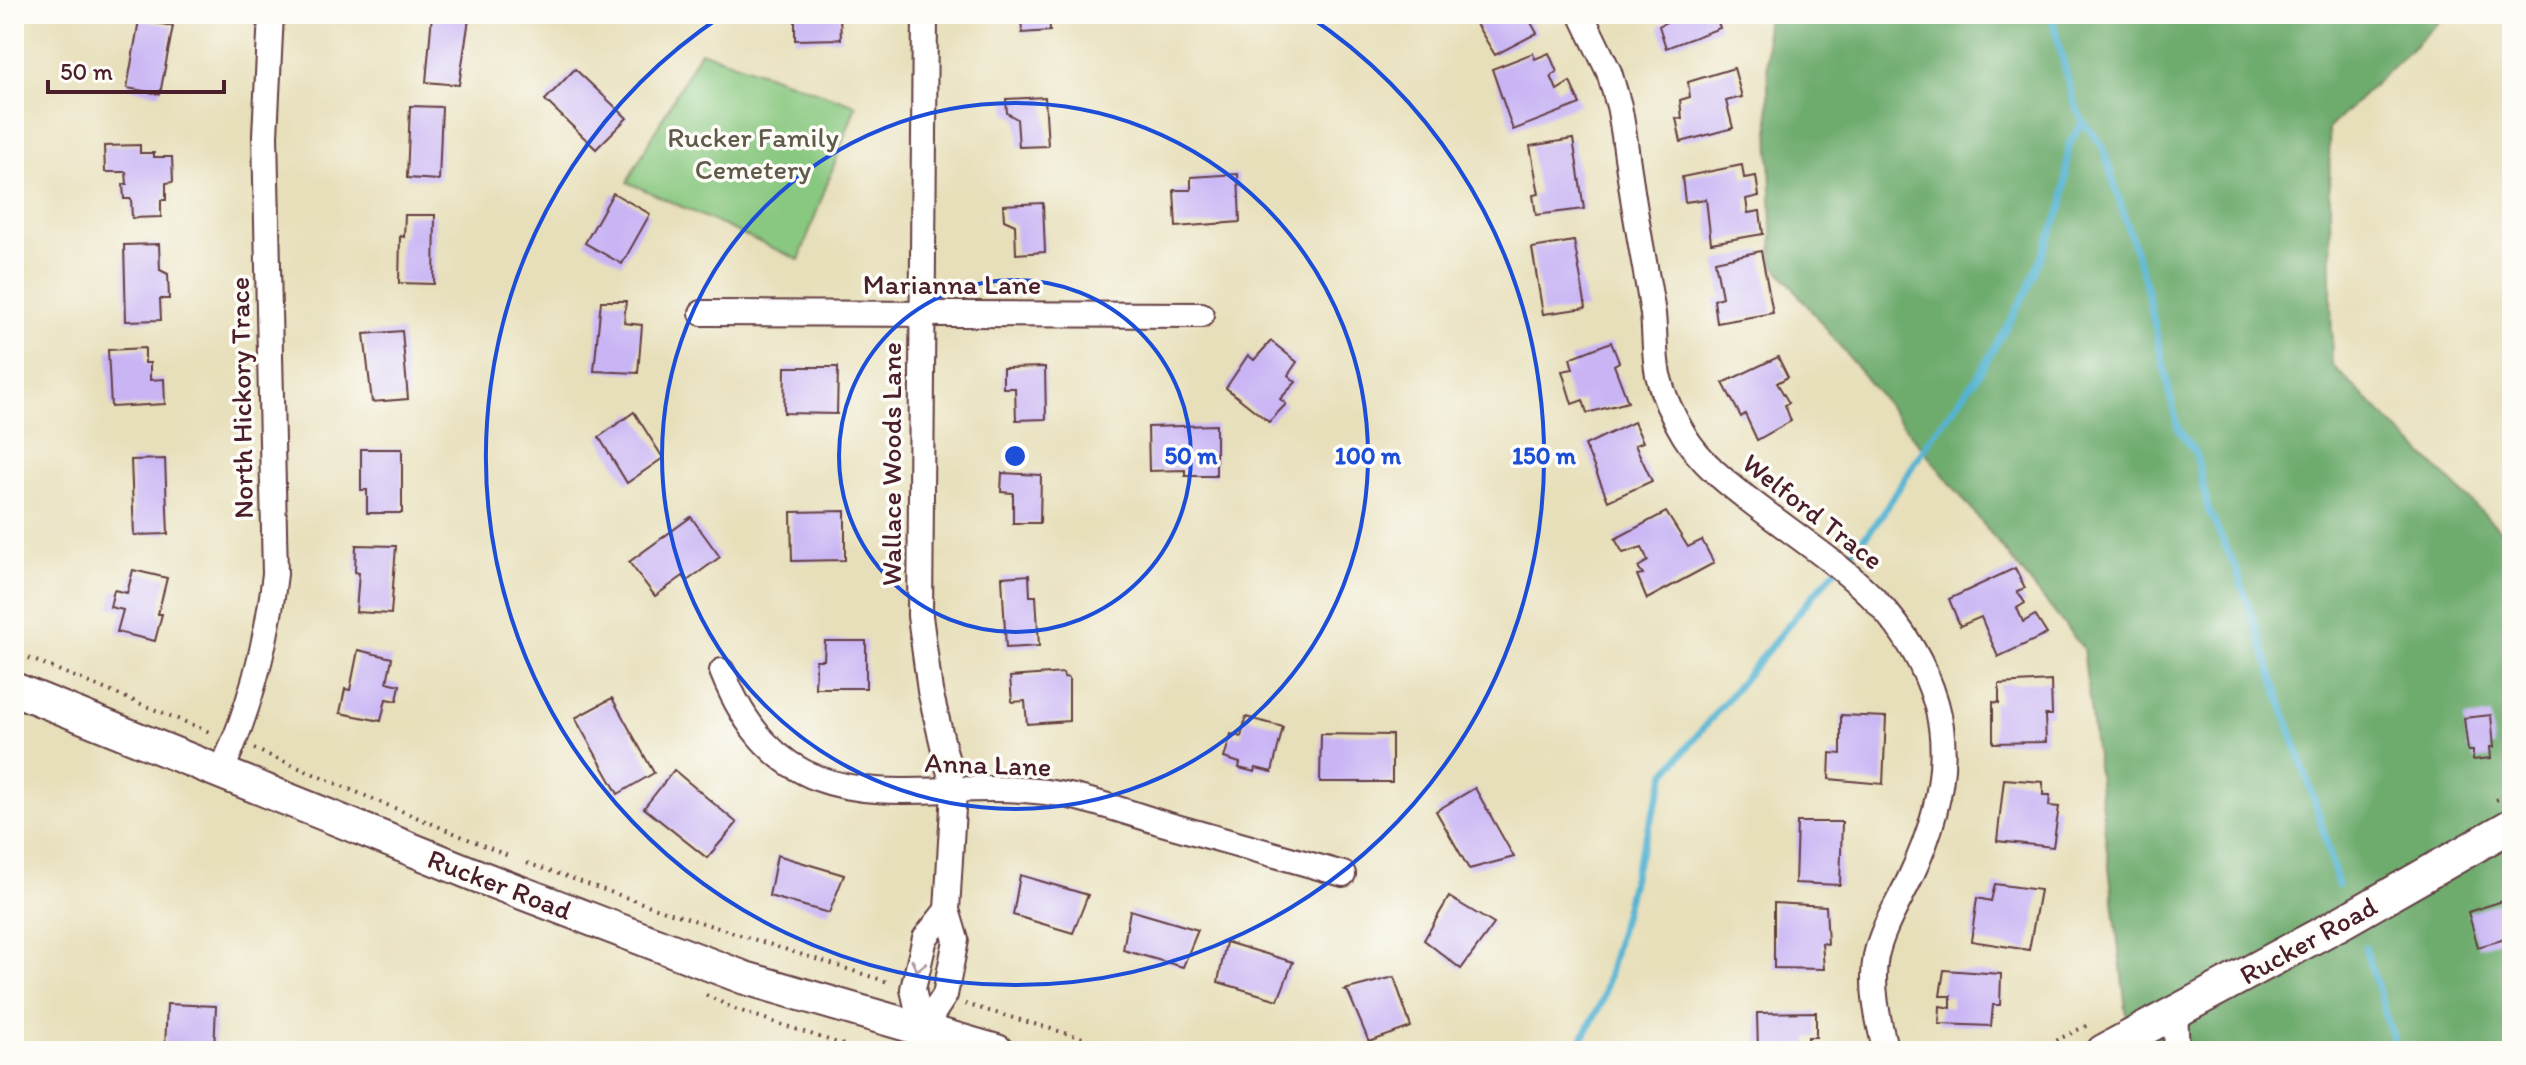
<svg xmlns="http://www.w3.org/2000/svg" width="2526" height="1065" viewBox="0 0 2526 1065" font-family="Itim,sans-serif">
	<style>
		.green { fill: #89c880; stroke: #6a7456; stroke-width: 2 }
		.forest { fill: #6eac6e; stroke: #5c664c; stroke-width: 2 }
		.lines { fill: none; stroke-linecap: round; stroke-linejoin: round }
		.stream { stroke: #54b4d2; stroke-width: 7 }
		.building { fill: #c9b5f4 }
		.minor-casing { stroke: #623c40; stroke-width: 28 }
		.major-casing { stroke: #623c40; stroke-width: 36 }
		.path { stroke: #623c40; stroke-width: 4; stroke-dasharray: 2 6; stroke-linecap: butt }
		.minor { stroke: #fff; stroke-width: 24 }
		.major { stroke: #fff; stroke-width: 32 }
		.oneway { stroke: #ae9aa0 }
		.ring { fill: none; stroke: #1d4ed8; stroke-width: 4 }
		.labels { text-anchor: middle; dominant-baseline: central; stroke-width: 7; stroke-linejoin: round; paint-order: stroke }
		.park-label { font-size: 28px; fill: #605a49; stroke: #fdfcf7 }
		.street-label { font-size: 28px; fill: #4a1f2b; stroke: #fdfcf7 }
		.centre { fill: #1d4ed8; stroke: #fdfcf7; stroke-width: 4 }
		.ring-label { font-size: 24px; text-anchor: middle; font-weight: bold; fill: #1d4ed8; stroke: #fdfcf7; stroke-width: 7; stroke-linejoin: round; paint-order: stroke }
	</style>
	<rect width="100%" height="100%" fill="#fdfcf7"/>
	<filter id="ink" filterUnits="userSpaceOnUse"><feTurbulence type="fractalNoise" baseFrequency=".0125" numOctaves="2"/><feDisplacementMap in="SourceGraphic" scale="16" xChannelSelector="R" yChannelSelector="G"/><feConvolveMatrix kernelMatrix="1 2 1 2 8 2 1 2 1" color-interpolation-filters="sRGB"/></filter>
	<filter id="wash" filterUnits="userSpaceOnUse"><feTurbulence type="fractalNoise" baseFrequency=".006" numOctaves="4" result="noise"/><feDisplacementMap in="SourceGraphic" scale="32" xChannelSelector="R" yChannelSelector="G"/><feGaussianBlur stdDeviation="1.8" result="paint"/><feColorMatrix in="noise" values="0 0 0 0 0 0 0 0 0 0 0 0 0 0 0 0 0 1.4 0 .05"/><feComposite in="paint" operator="in"/></filter>
	<g filter="url(#wash)">
		<rect width="100%" height="100%" fill="#e7dfba"/>
		<path class="green" d="M700,51L856,105L799,260L627,182Z"/>
		<path class="forest" d="M1766,14H2447L2329,128L2332,365L2512,542V1051H2131L2083,648L1773,263Z"/>
		<g class="lines">
			<g class="stream">
				<path d="M2051,14L2073,100L2083,122L2102,145L2144,278L2178,429L2196,454L2208,509L2237,571L2317,808L2338,885"/>
				<path d="M2365,947L2397,1051"/>
				<path d="M1576,1051L1602,1002L1634,873L1666,773L1815,593L1876,524L1928,442L1979,374L2027,291L2063,204L2069,144L2083,122"/>
			</g>
		</g>
		<g id="blocks">
			<g class="building">
				<path d="M795,14L840,16L841,39L795,40Z"/>
				<path d="M1021,14H1049L1050,31L1022,33Z"/>
				<path d="M1470,14H1526L1537,33L1495,55Z"/>
				<path d="M1665,14H1715L1720,28L1666,48L1659,26L1668,21Z"/>
				<path d="M432,15L469,19L459,85L426,82Z"/>
				<path d="M139,20L173,26L160,94L127,88Z"/>
				<path d="M1533,53L1535,59L1549,53L1557,72L1551,76L1557,90L1570,82L1580,104L1513,130L1492,69Z"/>
				<path d="M1734,68L1742,97L1726,101L1733,128L1681,142L1676,118L1682,119L1680,100L1690,97L1688,82Z"/>
				<path d="M575,69L627,118L596,149L545,100Z"/>
				<path d="M1045,97L1048,146L1019,147L1017,119L1007,113L1006,99Z"/>
				<path d="M410,106L442,107L439,180L407,178Z"/>
				<path d="M1573,139L1584,209L1536,215L1533,195L1539,194L1530,146Z"/>
				<path d="M140,145V153H154V157H172L173,182L166,183V200H161V217L132,218L131,199H124L123,184H127L126,172H105L104,146Z"/>
				<path d="M1742,165L1744,178L1756,176L1759,196L1746,199L1748,213L1760,211L1763,234L1711,243L1706,199L1685,202L1682,177Z"/>
				<path d="M1238,174L1240,222L1176,227L1174,190H1191V177Z"/>
				<path d="M613,193L650,214L622,264L585,243Z"/>
				<path d="M1043,203L1045,252L1016,254L1015,225L1004,220L1003,205Z"/>
				<path d="M405,215H435L434,284L399,283L400,236L404,237Z"/>
				<path d="M1574,241L1586,308L1543,314L1532,248Z"/>
				<path d="M159,244L160,270L168,274L169,299H160L161,320L126,321L124,245Z"/>
				<path d="M1761,251L1773,313L1717,323L1714,300L1722,297L1715,261Z"/>
				<path d="M601,301H626L624,323L642,325L638,373L594,371Z"/>
				<path d="M402,331L408,399L372,402L364,334Z"/>
				<path d="M1271,341L1297,362L1288,375L1296,382L1280,399L1286,404L1269,422L1226,388L1248,355L1254,360Z"/>
				<path d="M1611,342L1619,362L1614,365L1628,402L1587,413L1583,400L1572,404L1562,371L1573,369L1570,358Z"/>
				<path d="M145,348V363H150V380L164,379L165,404L111,407L108,350Z"/>
				<path d="M1778,357L1788,377L1777,383L1789,403L1785,405L1791,421L1757,440L1745,414L1741,417L1723,383Z"/>
				<path d="M785,367H838L837,414L784,413Z"/>
				<path d="M1045,367L1046,419L1016,420L1015,388H1003V368Z"/>
				<path d="M634,412L663,458L627,483L599,437Z"/>
				<path d="M1634,422L1643,442L1635,445L1652,481L1608,501L1585,445Z"/>
				<path d="M1216,425V476H1185V470L1149,471L1148,427Z"/>
				<path d="M361,449H402V513H367V490H361Z"/>
				<path d="M165,459L168,534L134,535L131,460Z"/>
				<path d="M1002,473L1041,475L1040,523H1013V493L1001,492Z"/>
				<path d="M845,511V560L792,561L791,512Z"/>
				<path d="M1666,512L1688,547L1702,540L1714,563L1647,599L1637,575L1643,574L1638,567L1648,561L1642,547L1623,553L1615,539Z"/>
				<path d="M691,517L720,557L687,581L683,576L655,596L629,562Z"/>
				<path d="M356,545L396,546L391,614L356,612L359,573L355,572Z"/>
				<path d="M2015,568L2025,588L2017,591L2025,603L2017,608L2023,622L2035,615L2047,634L1998,657L1981,617L1960,626L1949,599Z"/>
				<path d="M133,570L167,578L158,614H162L155,641L117,632L123,610L110,607L114,590L127,593Z"/>
				<path d="M1029,575L1030,596H1036L1039,646L1006,648L1002,577Z"/>
				<path d="M825,641H866V688H815L816,660H824Z"/>
				<path d="M358,650L392,658L387,682L400,685L397,701L386,699L381,721L340,713L345,689L350,690Z"/>
				<path d="M1063,673L1064,677L1069,678V721L1027,724L1025,701L1012,702L1010,677Z"/>
				<path d="M2051,681L2052,715H2045L2046,742L1993,743V702L1999,703V684Z"/>
				<path d="M612,698L654,773L618,794L575,718Z"/>
				<path d="M1841,715L1886,717L1883,784L1829,779L1830,753L1841,754Z"/>
				<path d="M2491,715L2494,747H2490L2491,758L2473,760V751H2468L2464,718Z"/>
				<path d="M1246,717L1283,727L1272,772L1256,768L1255,772L1239,768L1240,763L1224,758L1231,734L1241,737Z"/>
				<path d="M1321,734L1392,735V782H1320Z"/>
				<path d="M674,770L737,823L707,858L644,808Z"/>
				<path d="M2004,779L2043,782V795H2050L2049,806L2059,807L2053,847L1997,841Z"/>
				<path d="M1475,788L1514,857L1469,869L1436,811Z"/>
				<path d="M1797,822H1842L1840,885L1795,883Z"/>
				<path d="M777,855L844,875L829,913L769,896Z"/>
				<path d="M1020,875L1088,895L1073,933L1013,915Z"/>
				<path d="M1995,884L2040,890L2029,950L1971,941L1977,898L1991,901Z"/>
				<path d="M1449,897L1494,924L1461,969L1424,940Z"/>
				<path d="M2512,898V937L2478,947L2468,912Z"/>
				<path d="M1774,903L1826,906L1828,944L1822,943L1824,969L1774,968Z"/>
				<path d="M1130,910L1198,930L1183,967L1123,950Z"/>
				<path d="M1226,942L1293,962L1278,1000L1218,982Z"/>
				<path d="M1944,970L2001,974L2000,1005H1993L1991,1026L1939,1024L1940,1006L1951,1008V996H1940Z"/>
				<path d="M1394,977L1411,1027L1369,1042L1348,992L1344,990Z"/>
				<path d="M167,1004L216,1006L214,1051L165,1048Z"/>
				<path d="M1816,1012V1037H1808V1051H1758L1757,1013Z"/>
			</g>
		</g>
	</g>
	<g filter="url(#ink)">
		<use href="#blocks" fill-opacity="0" stroke="#623c40" stroke-width="2"/>
		<g class="lines">
			<g class="minor-casing">
				<g id="minor">
					<path d="M1581,14L1609,72L1619,106C1624,130 1626,153 1630,177C1636,223 1646,269 1653,314C1655,334 1654,355 1658,375C1663,396 1673,417 1684,435C1701,463 1727,483 1753,503C1831,563 1906,602 1936,703C1953,762 1935,825 1910,878C1898,904 1882,928 1876,956C1870,986 1878,1022 1886,1051"/>
					<path d="M702,313L1201,315"/>
					<path d="M722,671C794,852 935,765 1074,797C1104,804 1133,814 1162,823C1222,840 1283,857 1343,874"/>
					<path d="M221,772C250,709 267,643 275,574L265,135L271,14"/>
					<path d="M2175,1012L2177,1051"/>
					<path d="M922,1030L913,989L925,938L947,910"/>
					<path d="M918,1051L922,1030L945,995L956,940L947,910L954,791L930,691L920,616L925,14"/>
				</g>
			</g>
			<g class="major-casing">
				<g id="major">
					<path d="M14,689L475,875L745,978L997,1051"/>
					<path d="M2103,1051L2337,925L2512,825"/>
				</g>
			</g>
			<g class="path">
				<path d="M14,652L212,733"/>
				<path d="M254,749L511,857"/>
				<path d="M2496,800L2512,792"/>
				<path d="M527,863L662,910L891,983"/>
				<path d="M706,995L735,1009L862,1051"/>
				<path d="M965,1004L1128,1051"/>
				<path d="M2034,1051L2090,1024"/>
			</g>
			<use href="#minor" class="minor"/>
			<use href="#major" class="major"/>
		</g>
		<defs><path id="oneway-chevron" d="M-2-3.5L2.5 0L-2 3.5" fill="none" stroke-width="1.6" stroke-linecap="round" stroke-linejoin="round" transform="scale(2)"/></defs>
		<use class="oneway" href="#oneway-chevron" transform="translate(918 966) rotate(103)"/>
	</g>
	<g class="ring">
		<circle cx="1015" cy="456" r="176"/>
		<circle cx="1015" cy="456" r="353"/>
		<path d="M1307 15A529 529 0 1 1 723 15"/>
	</g>
	<g class="labels">
		<g class="park-label">
			<text x="753" y="137">Rucker Family<tspan x="753" dy="32">Cemetery</tspan></text>
		</g>
		<g class="street-label">
			<text x="952" y="284">Marianna Lane</text>
			<text transform="translate(241 398) rotate(-91)">North Hickory Trace</text>
			<text transform="translate(891 464) rotate(-90)">Wallace Woods Lane</text>
			<text transform="translate(1813 511) rotate(38)">Welford Trace</text>
			<text transform="translate(988 764) rotate(2)">Anna Lane</text>
			<text transform="translate(500 884) rotate(21)">Rucker Road</text>
			<text transform="translate(2308 940) rotate(-29)">Rucker Road</text>
		</g>
	</g>
	<circle cx="1015" cy="456" r="12" class="centre"/>
	<g class="ring-label">
		<text x="1191" y="464">50 m</text>
		<text x="1368" y="464">100 m</text>
		<text x="1544" y="464">150 m</text>
	</g>
	<rect width="2526" height="1065" fill="none" stroke="#fdfcf7" stroke-width="48"/>
	<path d="M48 80v12h176v-12" fill="none" stroke="#4a1f2b" stroke-width="4"/>
	<text x="60" y="80" font-size="24" fill="#4a1f2b" stroke="#fdfcf7" stroke-width="6" paint-order="stroke">50 m</text>
</svg>
